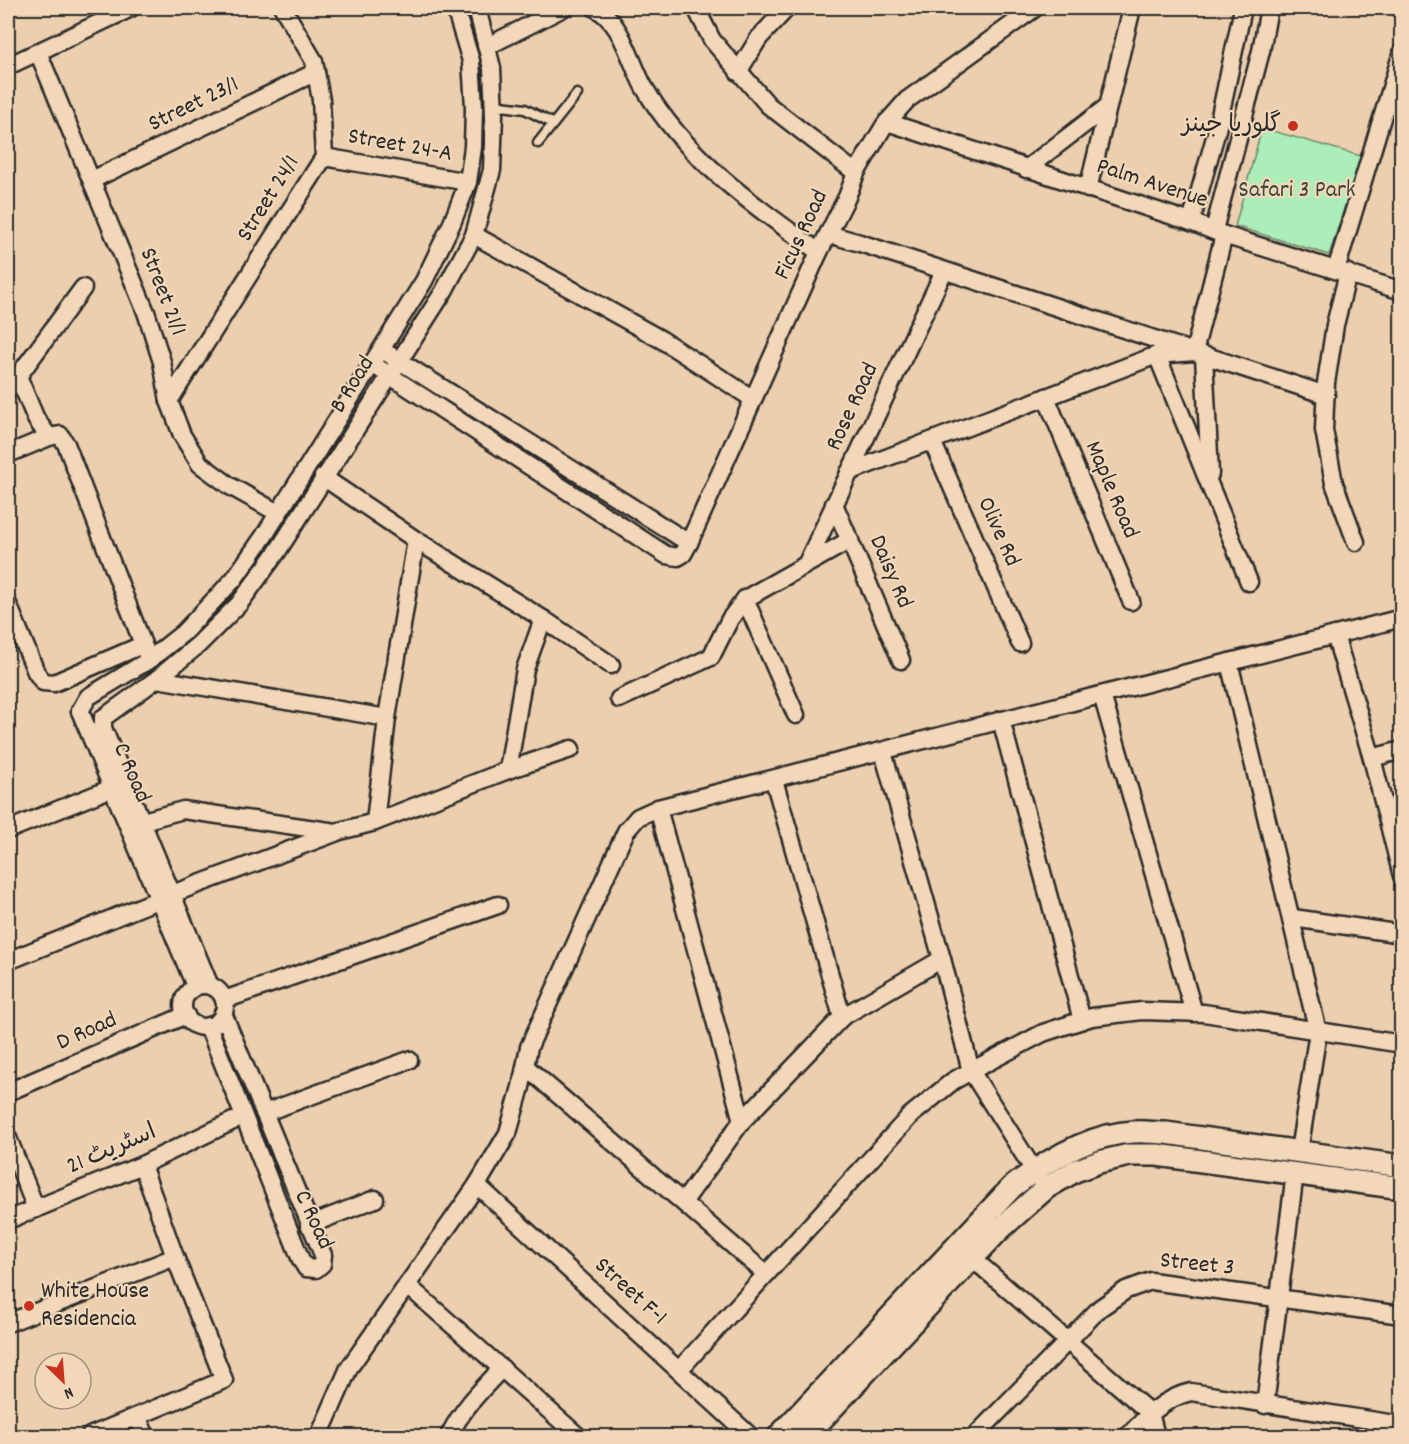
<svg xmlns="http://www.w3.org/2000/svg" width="1409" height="1444" viewBox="0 0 1409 1444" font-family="Dekko,'Playpen Sans Arabic',sans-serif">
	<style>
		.green { fill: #abeeb9; stroke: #6b8c72; stroke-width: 1.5 }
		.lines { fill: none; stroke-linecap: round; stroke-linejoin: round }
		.service-casing { stroke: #2b2b2b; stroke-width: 13 }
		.minor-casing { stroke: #2b2b2b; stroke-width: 21 }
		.tertiary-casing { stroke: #2b2b2b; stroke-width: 26 }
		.service { stroke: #f2d7b9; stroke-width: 8 }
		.minor { stroke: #f2d7b9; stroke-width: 16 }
		.tertiary { stroke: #f2d7b9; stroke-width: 21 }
		.poi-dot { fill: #c8321e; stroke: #f2d7b9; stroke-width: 2 }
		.labels { text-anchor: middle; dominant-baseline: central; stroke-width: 4.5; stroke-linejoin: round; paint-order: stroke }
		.street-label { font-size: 24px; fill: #2b2b2b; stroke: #f2d7b9 }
		.poi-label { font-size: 24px; fill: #2b2b2b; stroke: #f2d7b9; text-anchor: end }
		.park-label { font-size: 24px; fill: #3e4840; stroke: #f2d7b9 }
	</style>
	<rect width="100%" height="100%" fill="#eccfae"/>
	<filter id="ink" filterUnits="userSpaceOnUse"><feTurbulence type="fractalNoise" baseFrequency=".0167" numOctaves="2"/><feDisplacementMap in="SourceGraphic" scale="12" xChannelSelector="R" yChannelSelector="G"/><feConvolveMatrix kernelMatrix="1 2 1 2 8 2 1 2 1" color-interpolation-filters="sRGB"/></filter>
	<g filter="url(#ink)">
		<path class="green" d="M1262,128L1361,156L1329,255L1235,226Z"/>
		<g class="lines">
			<g class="service-casing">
				<g id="service">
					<path d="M494,105L525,109L552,123"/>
					<path d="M538,143L577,94"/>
				</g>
			</g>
			<g class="minor-casing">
				<g id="minor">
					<path d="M595,8C622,21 630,62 644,87C683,156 755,207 819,252"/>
					<path d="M696,8L712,40L768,105L856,173"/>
					<path d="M488,46L563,8"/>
					<path d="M38,52L146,312L162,362L169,401L182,435L200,464L230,486L278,513"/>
					<path d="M8,66L131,8"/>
					<path d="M738,72L759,38L787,8"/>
					<path d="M887,122L1191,222L1224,235L1402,291"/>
					<path d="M324,157L468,182"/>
					<path d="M1026,169L1108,106"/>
					<path d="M92,180L316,72"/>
					<path d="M1088,189L1132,8"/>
					<path d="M1191,222L1217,130L1243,8"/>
					<path d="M1214,230L1261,51L1269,8"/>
					<path d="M828,234L860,243L1326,395"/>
					<path d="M474,235L662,340L753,399"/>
					<path d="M1336,270L1402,52"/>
					<path d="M1348,273L1335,325L1326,383L1324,430L1334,483L1356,542"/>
					<path d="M390,355L689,543"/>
					<path d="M1157,355L1249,582"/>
					<path d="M1204,356L1210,474"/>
					<path d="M372,364L666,555L678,557L683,554L689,543L819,252L847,197L856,173L884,126L907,100L1035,8"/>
					<path d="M18,376L36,419L49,437"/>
					<path d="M8,390L83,288"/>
					<path d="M1046,397L1131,601"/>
					<path d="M169,401L324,157L321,100L314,61L283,8"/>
					<path d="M932,441L1020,643"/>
					<path d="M8,454L49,437L60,435L66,444L149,660"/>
					<path d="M849,472L1157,355L1194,352L1224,235"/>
					<path d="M323,477L416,540L543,619L611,665"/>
					<path d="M834,504L901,660"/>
					<path d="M807,563L944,271"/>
					<path d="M8,604L36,672L43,682L54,683L142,645"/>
					<path d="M1335,635L1372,758L1402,876"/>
					<path d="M1229,662L1318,1032L1299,1151"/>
					<path d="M157,679L387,718"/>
					<path d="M1102,695L1194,1013"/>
					<path d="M619,699L711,657L730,619L745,599"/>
					<path d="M80,711L88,697L149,660L183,633L234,579L264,536L424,281L452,223L468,182L473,147L474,107L471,61L455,8"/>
					<path d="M80,711L195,986"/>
					<path d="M796,715L745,599L850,540"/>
					<path d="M103,718L157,679L198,645L239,604L277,552L444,291L474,235L492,170L494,115L492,68L477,8"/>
					<path d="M103,718V728L210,986"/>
					<path d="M1001,720L1082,1020"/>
					<path d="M883,752L942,959L971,1071L1040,1180"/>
					<path d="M1372,758L1402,750"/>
					<path d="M508,770L525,669L543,619"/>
					<path d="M774,780L842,1017"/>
					<path d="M658,808L742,1121"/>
					<path d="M143,821L183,810L336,832L375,822L508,770L571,749"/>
					<path d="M375,822L387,718L416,540"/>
					<path d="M8,830L112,788"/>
					<path d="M1293,918L1402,934"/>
					<path d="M8,961L172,894L335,833"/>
					<circle cx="204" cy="1006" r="21"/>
					<path d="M224,1000L498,905"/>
					<path d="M208,1026L301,1260L306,1268L316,1269L322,1264L323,1255L223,1013"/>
					<path d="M526,1067L766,1274"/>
					<path d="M8,1092L186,1015"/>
					<path d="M264,1113L409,1060"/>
					<path d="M8,1138L36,1209"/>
					<path d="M477,1185L750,1436"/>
					<path d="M684,1201L742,1121L842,1017L942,959"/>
					<path d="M8,1220L142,1165L233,1121"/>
					<path d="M309,1225L375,1199"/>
					<path d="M972,1258L1150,1413L1156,1436"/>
					<path d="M407,1285L578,1436"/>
					<path d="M8,1323L175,1257"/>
					<path d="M679,1370L910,1116L953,1081L971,1071L1043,1033L1092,1017L1142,1011L1204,1013L1402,1044"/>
					<path d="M1265,1405L1295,1173"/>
					<path d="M137,1417L146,1436"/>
					<path d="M90,1436L224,1380L175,1257L142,1165"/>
					<path d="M319,1436L349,1368L477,1185L508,1133L521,1087L529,1047L626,831L638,817L658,808L1402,618"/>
					<path d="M449,1436C462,1409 481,1390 502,1368"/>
					<path d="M975,1436L1100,1308L1126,1290L1151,1281L1402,1315"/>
					<path d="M1128,1436C1146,1417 1164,1398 1191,1392L1402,1425"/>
				</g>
			</g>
			<g class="tertiary-casing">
				<g id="tertiary">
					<path d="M779,1436L1012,1187C1046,1161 1089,1134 1133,1132C1144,1131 1155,1133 1166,1133L1402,1166"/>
					<path d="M806,1436L998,1231L1046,1188L1075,1171L1099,1162L1129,1155H1157L1402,1188"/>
				</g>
			</g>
			<use href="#service" class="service"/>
			<use href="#minor" class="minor"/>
			<use href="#tertiary" class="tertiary"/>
		</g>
	</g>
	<g class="poi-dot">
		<circle cx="1293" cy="126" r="6"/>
		<circle cx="29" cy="1306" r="6"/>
	</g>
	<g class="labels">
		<g class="street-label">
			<text transform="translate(194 105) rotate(-26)">Street 23/1</text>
			<text transform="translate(400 146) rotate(10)">Street 24-A</text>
			<text transform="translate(1152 184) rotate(18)">Palm Avenue</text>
			<text transform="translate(269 199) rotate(-58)">Street 24/1</text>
			<text transform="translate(802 235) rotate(-65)">Ficus Road</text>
			<text transform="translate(162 292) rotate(69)">Street 21/1</text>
			<text transform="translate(353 385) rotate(-58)">B Road</text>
			<text transform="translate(853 407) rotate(-65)">Rose Road</text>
			<text transform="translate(1111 490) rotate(67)">Maple Road</text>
			<text transform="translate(998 532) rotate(66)">Olive Rd</text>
			<text transform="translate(890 572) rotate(67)">Daisy Rd</text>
			<text transform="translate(131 773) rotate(67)">C Road</text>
			<text transform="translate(87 1032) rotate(-24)">D Road</text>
			<text transform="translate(112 1150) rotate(-23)">اسٹریٹ 21</text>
			<text transform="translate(313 1220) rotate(65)">C Road</text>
			<text transform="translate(1197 1265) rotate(6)">Street 3</text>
			<text transform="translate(630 1292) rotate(42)">Street F-1</text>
		</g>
		<g class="poi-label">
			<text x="1281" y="126">گلوریا جینز</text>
			<text x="41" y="1292" text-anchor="start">White House<tspan x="41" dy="28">Residencia</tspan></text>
		</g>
		<g class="park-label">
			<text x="1297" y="191">Safari 3 Park</text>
		</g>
	</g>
	<rect width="1409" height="1444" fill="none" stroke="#f2d7b9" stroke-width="30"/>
	<rect x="15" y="15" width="1379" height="1414" fill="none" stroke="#2b2b2b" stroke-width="2" filter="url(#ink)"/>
	<g transform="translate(63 1381) rotate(155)"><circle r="28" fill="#f2d7b9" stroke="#a29280" stroke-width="1.5"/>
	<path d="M0-4.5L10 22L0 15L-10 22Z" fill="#c8321e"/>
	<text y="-9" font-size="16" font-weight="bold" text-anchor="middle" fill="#2b2b2b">N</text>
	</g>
</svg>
